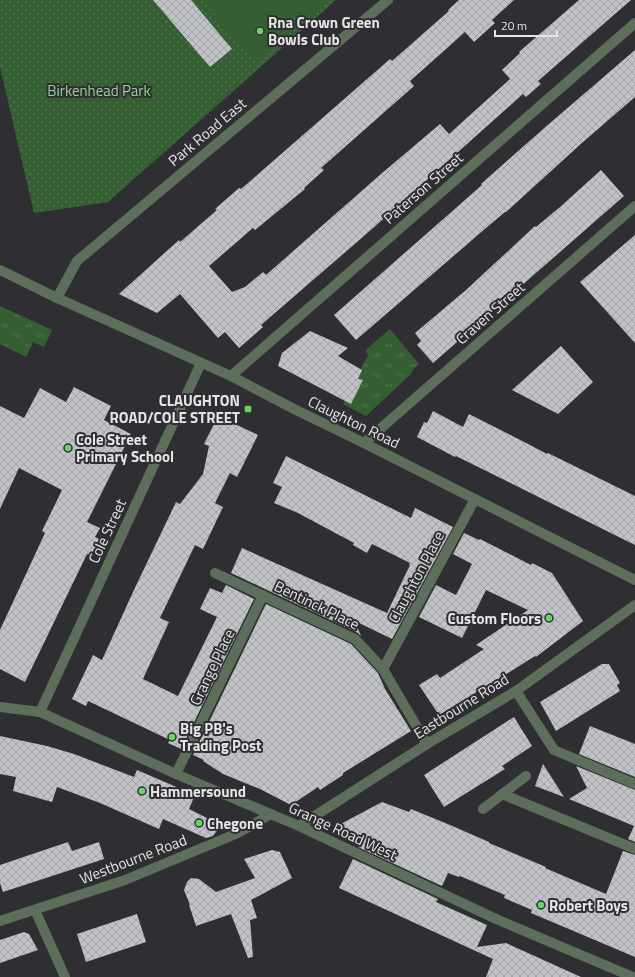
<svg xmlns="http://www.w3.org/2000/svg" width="635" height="977" viewBox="0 0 635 977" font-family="'Titillium Web',sans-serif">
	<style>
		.grass { fill: url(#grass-tufts) }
		.park { fill: url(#park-dots) }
		.garden { fill: #365e33 }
		.building { fill: url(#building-cross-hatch) }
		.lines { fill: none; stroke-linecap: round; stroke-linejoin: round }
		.minor { stroke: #5d6f5b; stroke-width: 10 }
		.poi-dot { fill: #69d464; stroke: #2f2f33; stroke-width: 1.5 }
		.labels { text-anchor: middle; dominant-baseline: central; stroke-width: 4; stroke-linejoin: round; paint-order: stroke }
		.poi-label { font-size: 15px; font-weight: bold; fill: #e5e5e7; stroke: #2f2f33; text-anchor: start }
		.park-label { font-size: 15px; fill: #95d490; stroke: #2f2f33 }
		.street-label { font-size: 15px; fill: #e5e5e7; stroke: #2f2f33 }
	</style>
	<defs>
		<pattern id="grass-tufts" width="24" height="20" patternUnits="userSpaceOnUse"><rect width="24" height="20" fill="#365e33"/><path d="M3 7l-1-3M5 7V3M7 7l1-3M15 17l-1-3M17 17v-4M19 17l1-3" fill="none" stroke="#537551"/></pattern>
		<pattern id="park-dots" width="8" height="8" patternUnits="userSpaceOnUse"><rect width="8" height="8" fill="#365e33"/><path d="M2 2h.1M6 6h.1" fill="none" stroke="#537551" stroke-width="1.8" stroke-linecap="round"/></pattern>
		<pattern id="building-cross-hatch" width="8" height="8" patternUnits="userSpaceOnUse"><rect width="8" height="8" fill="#c1c2c6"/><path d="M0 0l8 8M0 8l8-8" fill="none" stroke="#a2a3a6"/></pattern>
	</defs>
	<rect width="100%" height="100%" fill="#2f2f33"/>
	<g class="grass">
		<path d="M0,306L52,330L44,347L33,342L26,357L0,344Z"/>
		<path d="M390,329L419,364L414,368L411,374L366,416L343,404L368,355L366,350Z"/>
	</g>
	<path class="park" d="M0,0H336L108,202L34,213L0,67Z"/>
	<path class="garden" d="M202,0H327L255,61Z"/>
	<g class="building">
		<path d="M153,0H191L232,49L210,67Z"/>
		<path d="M459,0H514L492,20L495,23L474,42L465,32L446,49L410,81L414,86L321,168L324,170L304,188L305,189L255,230L253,228L209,266L232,292L245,287L263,272L266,275L381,174L440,124L449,134L510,79L502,70L520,53L519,52L579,0H631L538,81L541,84L526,97L523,94L372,229L261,325L263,327L239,348L225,332L218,338L180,294L157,313L119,294L179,240L180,242L217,210L215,209L239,188L241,189L390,59L392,61L449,11L448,10Z"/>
		<path d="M635,50V97L583,142L506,212H505L486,228L356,340L334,315L482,185L481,184L542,130Z"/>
		<path d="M601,170L624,196L433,363L417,345L421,341L415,333L466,290L535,226L536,227L560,207Z"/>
		<path d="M635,235V343L580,282Z"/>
		<path d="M310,331L348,348L338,356L362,370L358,379L363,380L351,404L278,366L282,353Z"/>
		<path d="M561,346L593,382L558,414L512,390Z"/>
		<path d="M74,387L111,406L104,420L131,434L87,522L100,528L95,537L101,540L93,556L87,554L25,682L0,669V630L45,533L42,531L62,490L19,468L0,509V406L24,418L40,388L66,402Z"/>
		<path d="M433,411L463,427L469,414L530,445L547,454L548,453L635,496V545L456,456L455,457L417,437L424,422L427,423Z"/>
		<path d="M218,416L258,435L237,477L230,473L215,503L223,507L203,549L195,545L160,618L169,622L143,679L178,696L217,617L200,609L210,588L222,593L226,585L254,599L181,749L168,743L170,740L88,701L86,706L72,699L93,655L102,660L133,592L176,502L180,504L203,474L209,446L204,444Z"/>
		<path d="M286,456L411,518L415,508L453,527L392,639L355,621L361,636L358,633L231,573L242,548L387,613L410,565H409L410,563L372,544L367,553L353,545L354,543L298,513L274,503L282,487L273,483Z"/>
		<path d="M464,533L479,540L480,539L531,565L532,563L552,573L583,621L536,657L535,656L516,668L439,715L419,685L437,674L440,678L484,649L476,645L528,610L486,590L462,638L419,617L436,585L456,595L472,564L453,554Z"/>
		<path d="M266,604L351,644L378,673L385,689L411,731L343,773V775L320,790L318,787L291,805L260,789L223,774L203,761L204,760L193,755Z"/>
		<path d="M602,664H609L620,683L617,685L620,691L556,731L540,702Z"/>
		<path d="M514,717L532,746L502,766L505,769L444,807L424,775Z"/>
		<path d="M590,726L635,744V777L579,754Z"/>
		<path d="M0,736L47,746L74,754L134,777L137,770L195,795L189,809L213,821L219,828L213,836L206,838L163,819L159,829L100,803L57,787L52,802L13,791L16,777L0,774Z"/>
		<path d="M543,764L564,797L535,786Z"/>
		<path d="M576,766L635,790V842L628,839L634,826L569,799L587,788Z"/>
		<path d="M382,802L409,812L411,809L450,825L489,842V843L546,867L545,868L606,894L623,851L635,855V957L531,913L532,910L504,898L505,895L460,876L459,877L448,873L442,886L358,847L362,838L337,826Z"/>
		<path d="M68,842L72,851L99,842L104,859L3,892L0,883V865Z"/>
		<path d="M272,850L280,852L292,878L251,900L257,918L250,920L253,957L248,958L231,914L196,926L189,905H190L184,890L187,882L191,878L199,879L216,892L255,878L244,859Z"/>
		<path d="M353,859L438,899L436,902L487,925L477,947L506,943L581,977H486L493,959L339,888Z"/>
		<path d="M137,914L146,942L86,962L77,934Z"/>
		<path d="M24,932L29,934L38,950L0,963V940Z"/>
	</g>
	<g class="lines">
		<g class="minor">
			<path d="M0,270L57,298L231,376L294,409L364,443L635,580"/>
			<path d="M57,298L77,261L388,0"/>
			<path d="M231,376L635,23"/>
			<path d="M364,443L635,206"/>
			<path d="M215,573L355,639L383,669L427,744"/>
			<path d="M383,669L475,499"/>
			<path d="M516,691L554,750L635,784"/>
			<path d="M0,707L40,712L176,774L299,826L496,919L633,977"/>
			<path d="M40,712L201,363"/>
			<path d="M176,774L263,595"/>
			<path d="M502,794L635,849"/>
			<path d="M483,809L526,776"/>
			<path d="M299,826L427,744L516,691L635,605"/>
			<path d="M35,910L65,977"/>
			<path d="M0,921L125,880L238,833L271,814"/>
		</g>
	</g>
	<g class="poi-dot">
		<circle cx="260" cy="31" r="4"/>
		<rect x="244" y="405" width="8" height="8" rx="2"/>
		<circle cx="68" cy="448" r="4"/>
		<circle cx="549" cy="618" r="4"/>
		<circle cx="172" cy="737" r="4"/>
		<circle cx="142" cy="791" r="4"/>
		<circle cx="199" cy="823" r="4"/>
		<circle cx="541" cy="905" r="4"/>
	</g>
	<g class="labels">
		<g class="poi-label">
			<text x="268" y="22">Rna Crown Green<tspan x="268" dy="17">Bowls Club</tspan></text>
			<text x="240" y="400" text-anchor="end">CLAUGHTON<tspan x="240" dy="17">ROAD/COLE STREET</tspan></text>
			<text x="76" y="439">Cole Street<tspan x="76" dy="17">Primary School</tspan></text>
			<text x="541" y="618" text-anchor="end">Custom Floors</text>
			<text x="180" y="728">Big PB's<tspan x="180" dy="17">Trading Post</tspan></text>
			<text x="150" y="791">Hammersound</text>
			<text x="207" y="823">Chegone</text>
			<text x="549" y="905">Robert Boys</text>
		</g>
		<g class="park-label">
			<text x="99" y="90">Birkenhead Park</text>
		</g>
		<g class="street-label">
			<text transform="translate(207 132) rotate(-40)">Park Road East</text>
			<text transform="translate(423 188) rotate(-41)">Paterson Street</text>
			<text transform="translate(490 313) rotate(-41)">Craven Street</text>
			<text transform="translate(354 422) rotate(26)">Claughton Road</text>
			<text transform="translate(107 531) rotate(-65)">Cole Street</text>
			<text transform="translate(416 577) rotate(-62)">Claughton Place</text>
			<text transform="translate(317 605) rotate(26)">Bentinck Place</text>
			<text transform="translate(212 667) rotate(-64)">Grange Place</text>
			<text transform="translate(461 706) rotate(-32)">Eastbourne Road</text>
			<text transform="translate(343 831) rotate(25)">Grange Road West</text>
			<text transform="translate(133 859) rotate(-21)">Westbourne Road</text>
		</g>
	</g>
	<path d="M495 30v6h62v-6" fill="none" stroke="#e5e5e7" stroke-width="2"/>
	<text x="501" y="30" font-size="12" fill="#e5e5e7" stroke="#2f2f33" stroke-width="3" paint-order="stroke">20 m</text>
</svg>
